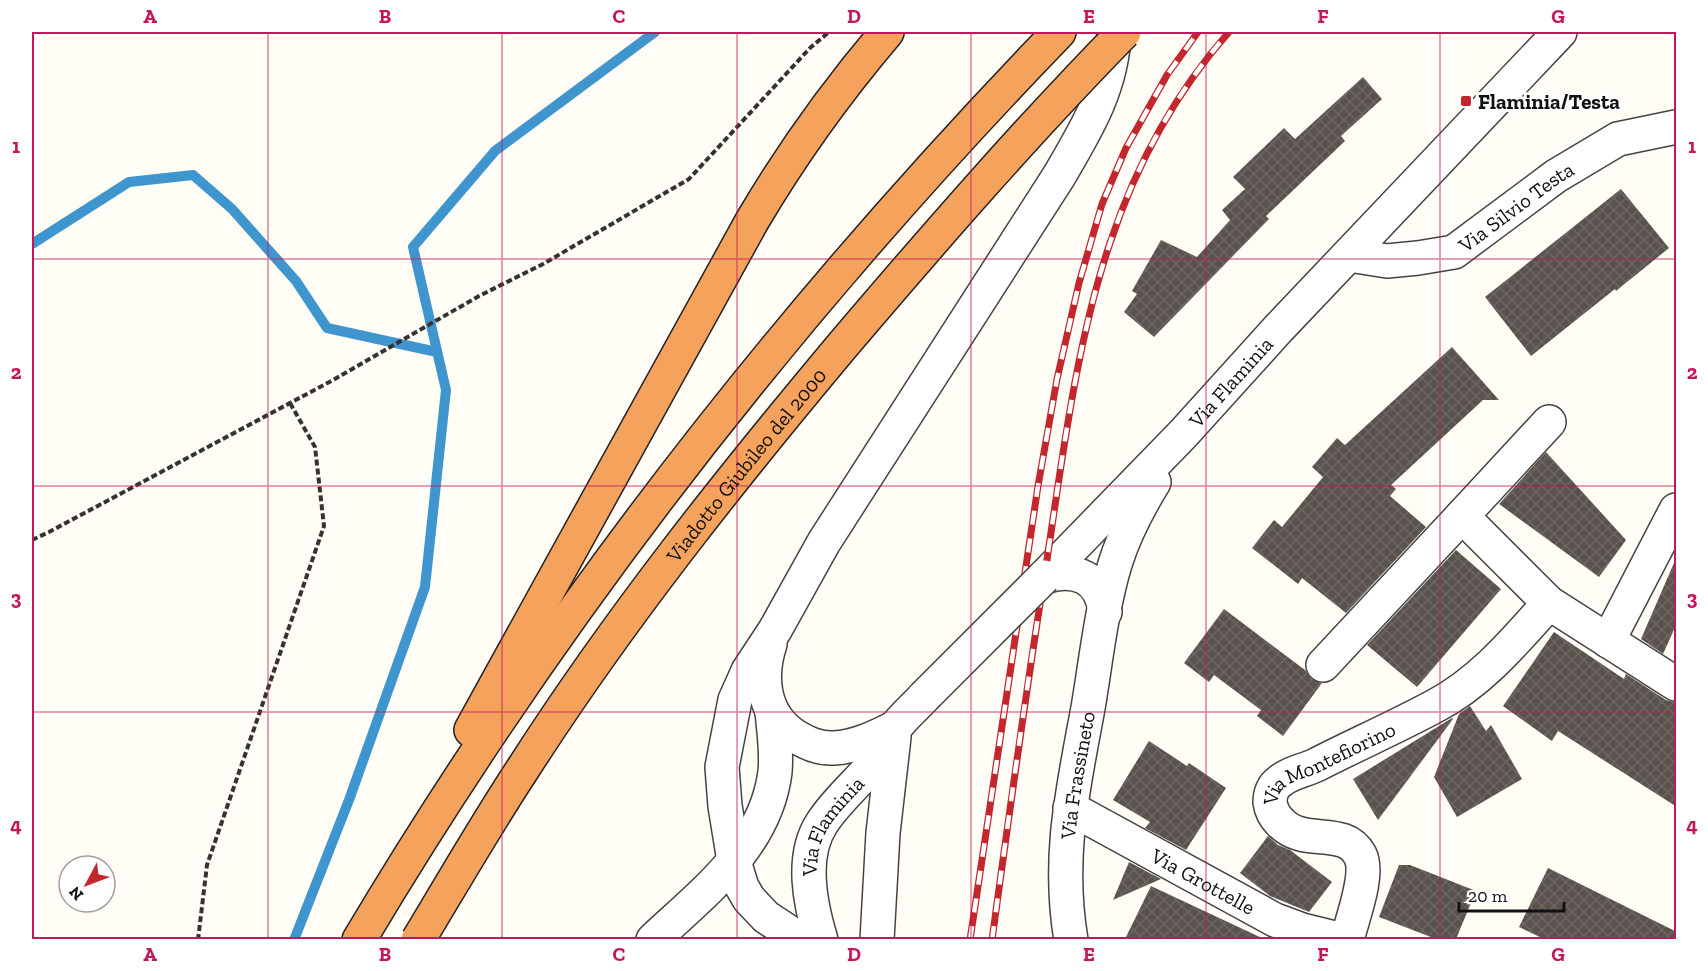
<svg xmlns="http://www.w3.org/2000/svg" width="1708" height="971" viewBox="0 0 1708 971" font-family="'Zilla Slab',serif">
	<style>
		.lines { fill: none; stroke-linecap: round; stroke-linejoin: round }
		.stream { stroke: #3f96cf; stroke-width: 10 }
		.building { fill: url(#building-cross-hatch) }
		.minor-casing { stroke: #444; stroke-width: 36 }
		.highway-casing { stroke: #222; stroke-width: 36 }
		.path { stroke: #333; stroke-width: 4; stroke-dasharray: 6 3; stroke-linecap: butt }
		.minor { stroke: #fff; stroke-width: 33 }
		.highway { stroke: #f5a25d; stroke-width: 33 }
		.rail-casing { stroke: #c4262e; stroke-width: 7 }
		.rail { stroke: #fff; stroke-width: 4.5; stroke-dasharray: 14; stroke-linecap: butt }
		.minor-bridge-casing { stroke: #444; stroke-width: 36; stroke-linecap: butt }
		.highway-bridge-casing { stroke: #222; stroke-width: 36; stroke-linecap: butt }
		.minor-bridge { stroke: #fff; stroke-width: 33 }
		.highway-bridge { stroke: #f5a25d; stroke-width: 33 }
		.grid { fill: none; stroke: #c2185b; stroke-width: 1.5; stroke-opacity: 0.55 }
		.poi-dot { fill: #c4262e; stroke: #fff; stroke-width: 2 }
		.labels { text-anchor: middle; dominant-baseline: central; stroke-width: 6; stroke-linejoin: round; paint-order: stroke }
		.poi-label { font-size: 21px; font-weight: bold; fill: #111; stroke: #fff; text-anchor: start }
		.street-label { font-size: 21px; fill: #111; stroke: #fff }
		.neatline { fill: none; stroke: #c2185b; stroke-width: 2 }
		.grid-label { font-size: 20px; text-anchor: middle; font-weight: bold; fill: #c2185b }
	</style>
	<defs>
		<pattern id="building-cross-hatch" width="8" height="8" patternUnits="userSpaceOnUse" patternTransform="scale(1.5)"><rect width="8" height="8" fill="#5a524d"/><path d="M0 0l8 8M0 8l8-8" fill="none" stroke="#6d6662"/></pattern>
	</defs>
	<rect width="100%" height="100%" fill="#fffdf5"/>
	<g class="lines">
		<g class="stream">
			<path d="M32,244L129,182L193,175L232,209L296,281L327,328L437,352"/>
			<path d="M294,940L349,800L425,587L446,390L413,247L495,151L655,32"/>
		</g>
	</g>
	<g class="building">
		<path d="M1363,77L1382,99L1341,136L1345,141L1266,216L1269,219L1154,337L1124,312L1137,294L1132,291L1161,240L1197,257L1230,220L1222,210L1245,189L1233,177L1284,128L1295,139Z"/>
		<path d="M1621,189L1669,248L1616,291L1615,289L1531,356L1485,297Z"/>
		<path d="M1452,347L1499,400H1483L1391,485L1396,489L1390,496L1426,527L1346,613L1302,578L1298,584L1252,548L1274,520L1282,527L1323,477L1312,467L1337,438L1345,445Z"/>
		<path d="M1546,452L1626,540L1599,577L1499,504Z"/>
		<path d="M1456,550L1501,589L1417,687L1367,645Z"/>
		<path d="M1677,556V623L1663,654L1641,639Z"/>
		<path d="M1224,609L1305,670L1311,679L1322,683L1283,736L1257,716L1261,710L1214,675L1209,682L1184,663Z"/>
		<path d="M1554,632L1624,679L1626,674L1666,700L1677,703V807L1558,731L1552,741L1503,706Z"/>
		<path d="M1470,706L1486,731L1491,725L1522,779L1457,817L1434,777L1459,714Z"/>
		<path d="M1452,718L1453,719L1378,820L1353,779Z"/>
		<path d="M1149,741L1187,766L1189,763L1226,788L1186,850L1145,828L1150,822L1113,800Z"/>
		<path d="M1268,836L1278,845L1290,850L1332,882L1309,912L1270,896L1240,873Z"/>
		<path d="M1129,862L1161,879L1113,900Z"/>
		<path d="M1399,865H1410L1476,891L1456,939H1436L1379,917Z"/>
		<path d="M1548,868L1677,932V939H1544L1519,927Z"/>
		<path d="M1151,886L1264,939H1125Z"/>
	</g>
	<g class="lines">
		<g class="minor-casing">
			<g id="minor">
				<path id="s1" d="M1349,255L1387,261L1418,258L1454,252L1556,176L1618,139L1676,127"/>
				<path d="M1549,422L1462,516L1549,603L1676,684"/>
				<path id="s2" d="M1044,577L1183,434L1278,329L1560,32"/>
				<path d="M1044,577C1075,567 1101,577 1105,612"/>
				<path d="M1608,641L1676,510"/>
				<path d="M770,644C759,678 763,715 795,736C807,743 819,749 834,748C856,747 876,737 896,727"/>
				<path d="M1323,665L1462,516"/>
				<path id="s3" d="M1070,808L1275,920L1302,930L1343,940"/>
				<path d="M653,940C704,892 766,846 775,772C777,752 774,732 772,712"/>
				<path d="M801,940L766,917L749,899L742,887L734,861L725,806L722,767L735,700L748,671L775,630L824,542L1059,176C1086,130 1113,86 1114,32"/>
				<path id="s4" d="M821,940C810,904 800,856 822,823C836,801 857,784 874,763C883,752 887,739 895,728C903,717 915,707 924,697"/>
				<path d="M877,940L883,833L894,737"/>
				<path id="s5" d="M1071,940C1057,857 1073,789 1088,708C1096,661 1101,611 1115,564C1124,535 1138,508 1154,482"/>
				<path id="s6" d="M1347,940C1352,919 1370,874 1360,855C1344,825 1304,848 1280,822C1274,816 1271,810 1270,802C1270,794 1273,786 1279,782C1289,773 1303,771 1316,765C1355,745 1396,727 1435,706C1481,682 1515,641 1549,603"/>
			</g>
		</g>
		<g class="highway-casing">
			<g id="highway">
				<path d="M471,730L752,221C792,153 836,92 887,32"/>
				<path d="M359,940C555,611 794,306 1059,32"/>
			</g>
		</g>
		<g class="path">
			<path d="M32,540L49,532L333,380L479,296L543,264L689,179L810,48L829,32"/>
			<path d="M198,940L207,865L324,526L315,447L290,403"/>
		</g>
		<use href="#minor" class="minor"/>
		<use href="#highway" class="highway"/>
		<g class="rail-casing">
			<g id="rail">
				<path d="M970,940L1038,486L1057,379L1079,283L1102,204L1126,148L1167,75L1198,32"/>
				<path d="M992,940C1009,815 1026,690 1046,566C1062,461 1076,343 1110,243C1136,165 1175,93 1229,32"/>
			</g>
		</g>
		<use href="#rail" class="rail"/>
		<g class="minor-bridge-casing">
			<path id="minor-bridge" d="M924,697L1044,577"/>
		</g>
		<g class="highway-bridge-casing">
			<g id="highway-bridge">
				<path id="s7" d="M418,940C453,882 487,823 524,767C619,619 729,481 842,346C933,239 1026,132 1124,32"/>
			</g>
		</g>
		<use href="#minor-bridge" class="minor-bridge"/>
		<use href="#highway-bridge" class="highway-bridge"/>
	</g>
	<path class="grid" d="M268,32V940M502,32V940M737,32V940M971,32V940M1206,32V940M1440,32V940M32,259H1676M32,486H1676M32,712H1676"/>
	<rect class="poi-dot" x="1460" y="95" width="12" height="12" rx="3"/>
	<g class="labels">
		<g class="poi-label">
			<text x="1478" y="101">Flaminia/Testa</text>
		</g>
		<g class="street-label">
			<text stroke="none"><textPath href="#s1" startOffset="183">Via Silvio Testa</textPath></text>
			<text stroke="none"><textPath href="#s2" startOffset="270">Via Flaminia</textPath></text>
			<text stroke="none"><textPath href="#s7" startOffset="578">Viadotto Giubileo del 2000</textPath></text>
			<text stroke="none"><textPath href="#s6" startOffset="274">Via Montefiorino</textPath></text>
			<text stroke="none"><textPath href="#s5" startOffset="166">Via Frassineto</textPath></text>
			<text stroke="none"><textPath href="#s4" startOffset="122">Via Flaminia</textPath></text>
			<text stroke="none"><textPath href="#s3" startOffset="152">Via Grottelle</textPath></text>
		</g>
	</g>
	<rect width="1708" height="971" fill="none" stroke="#ffffff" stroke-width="66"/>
	<g transform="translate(87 884) rotate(229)"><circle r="28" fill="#ffffff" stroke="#a0a0a0" stroke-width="1.5"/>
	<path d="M0-4.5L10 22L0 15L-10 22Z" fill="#c4262e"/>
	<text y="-9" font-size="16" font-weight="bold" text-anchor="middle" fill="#111111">N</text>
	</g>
	<path d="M1459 902v9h105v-9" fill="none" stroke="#111111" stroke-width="3"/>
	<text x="1468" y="902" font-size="18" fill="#111111" stroke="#ffffff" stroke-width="4.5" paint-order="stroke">20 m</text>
	<rect x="33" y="33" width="1642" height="905" class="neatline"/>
	<g class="grid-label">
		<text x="150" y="23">A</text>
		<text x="385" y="23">B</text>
		<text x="619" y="23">C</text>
		<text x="854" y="23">D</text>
		<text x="1089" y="23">E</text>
		<text x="1323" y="23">F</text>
		<text x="1558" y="23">G</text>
		<text x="16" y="153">1</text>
		<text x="1692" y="153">1</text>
		<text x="16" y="379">2</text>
		<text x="1692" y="379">2</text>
		<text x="16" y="605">3</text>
		<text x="1692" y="605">3</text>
		<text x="16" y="832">4</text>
		<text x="1692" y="832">4</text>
		<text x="150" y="961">A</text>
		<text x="385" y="961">B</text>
		<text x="619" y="961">C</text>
		<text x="854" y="961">D</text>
		<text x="1089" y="961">E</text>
		<text x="1323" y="961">F</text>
		<text x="1558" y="961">G</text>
	</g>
</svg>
